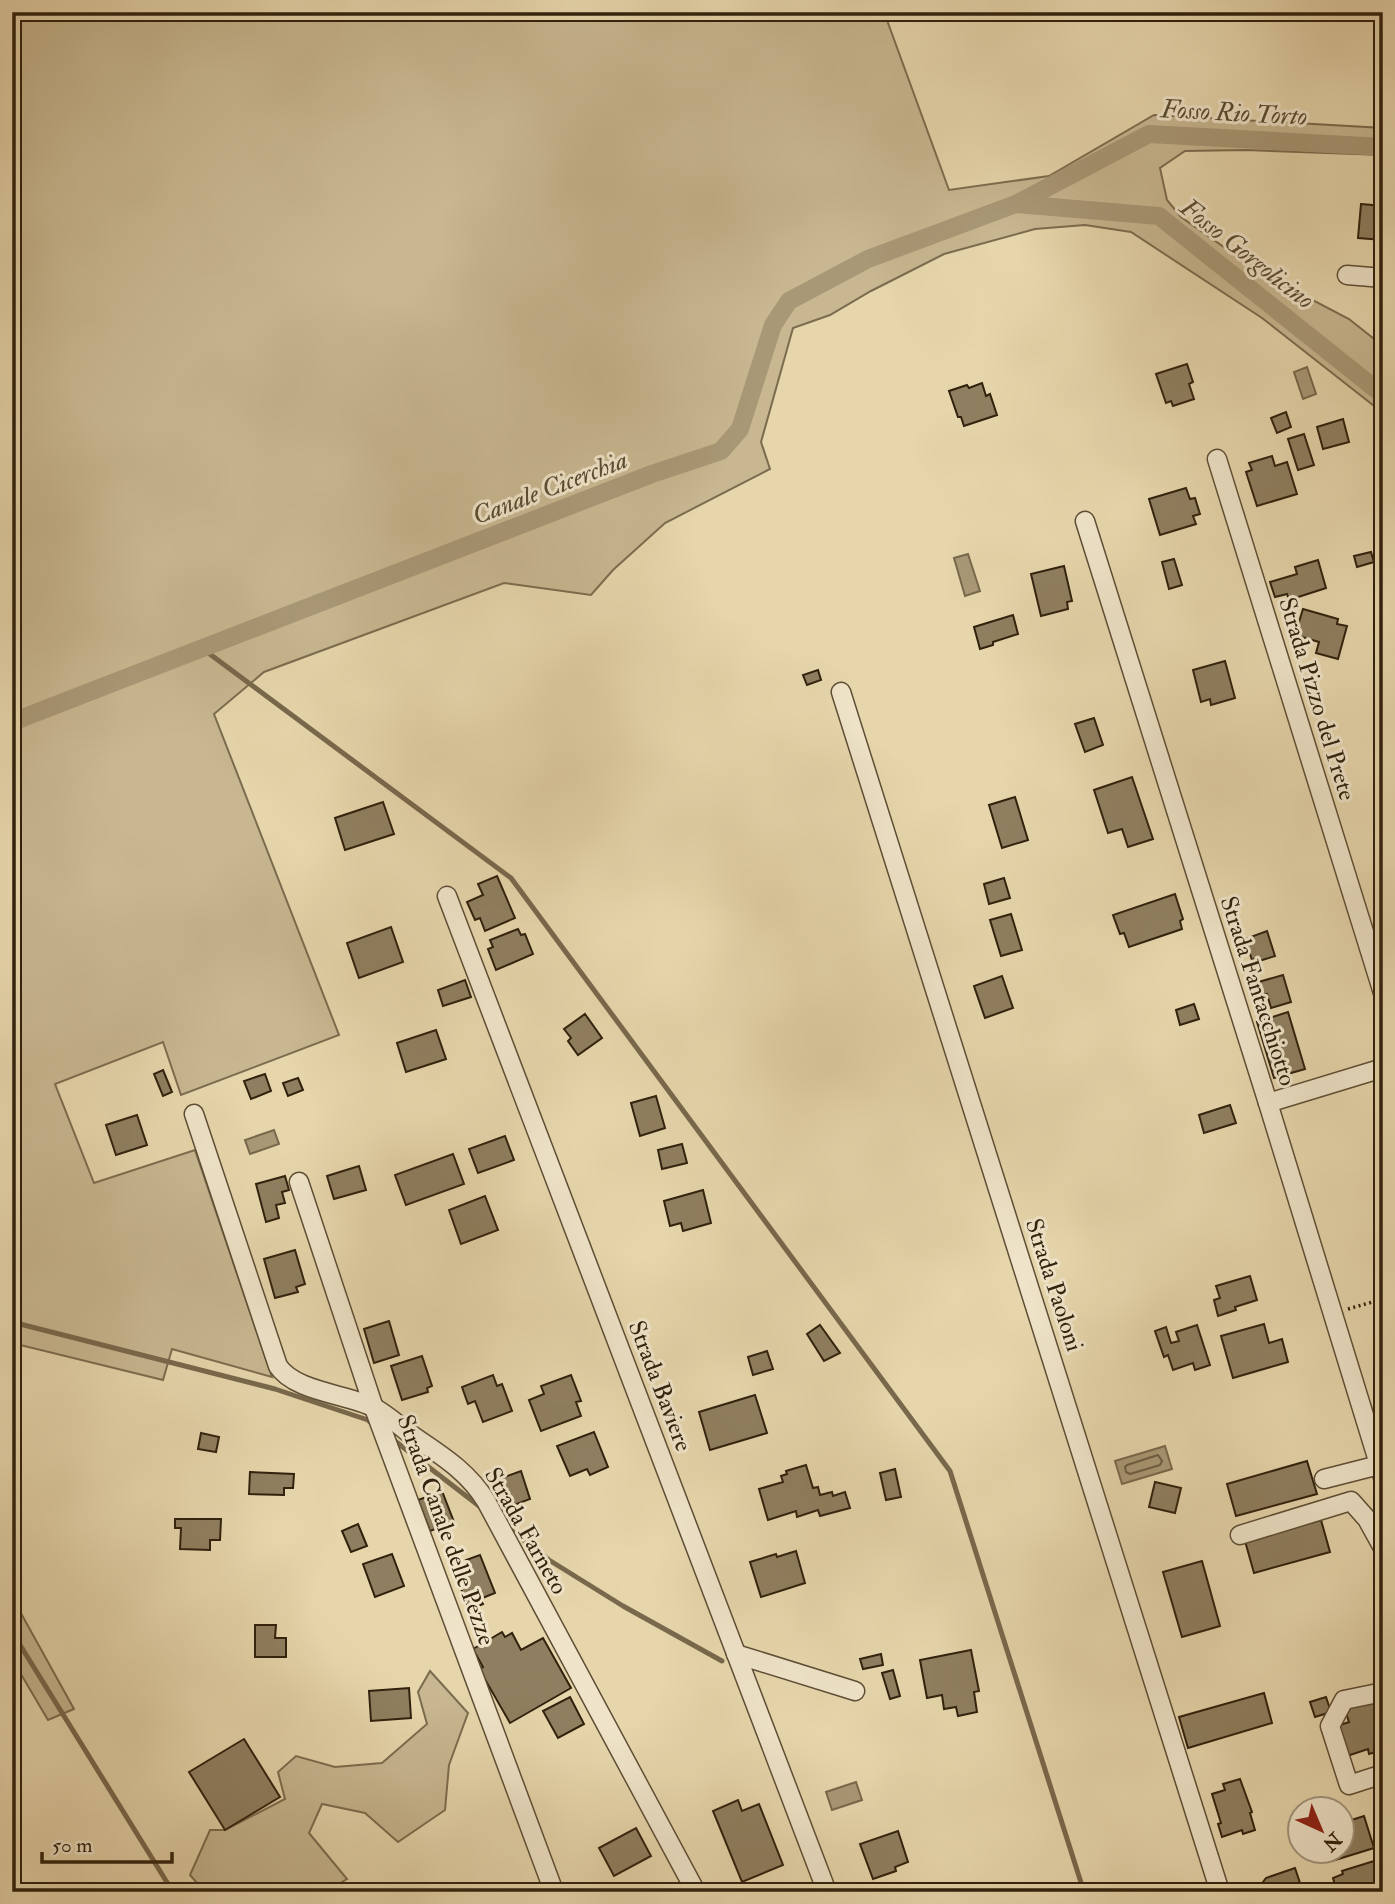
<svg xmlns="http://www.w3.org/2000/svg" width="1395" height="1904" viewBox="0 0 1395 1904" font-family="'IM FELL Double Pica',serif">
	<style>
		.green { fill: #c8b791; stroke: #7c6c4f; stroke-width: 2 }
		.water { fill: #a99876; stroke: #79684c; stroke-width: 2 }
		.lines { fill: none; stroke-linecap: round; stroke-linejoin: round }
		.shore { stroke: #6c5c42; stroke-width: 2 }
		.stream { stroke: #79684c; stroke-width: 5 }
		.canal { stroke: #a99876; stroke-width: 18 }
		.building { fill: #8f7f60; stroke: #30210d; stroke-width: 2 }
		.minor-casing { stroke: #5e4e35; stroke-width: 21 }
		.path { stroke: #30210d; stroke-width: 3.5; stroke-dasharray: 2 3.5; stroke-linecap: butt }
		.minor { stroke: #efe4c9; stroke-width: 18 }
		.labels { text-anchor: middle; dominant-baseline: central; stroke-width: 6; stroke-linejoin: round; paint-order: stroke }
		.street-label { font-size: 24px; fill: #30210d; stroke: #efe4c9 }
		.water-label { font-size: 26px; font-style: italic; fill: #5a4b32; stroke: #efe4c9 }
	</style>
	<rect width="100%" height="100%" fill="#e7d6ac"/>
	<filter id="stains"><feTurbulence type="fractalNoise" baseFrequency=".00286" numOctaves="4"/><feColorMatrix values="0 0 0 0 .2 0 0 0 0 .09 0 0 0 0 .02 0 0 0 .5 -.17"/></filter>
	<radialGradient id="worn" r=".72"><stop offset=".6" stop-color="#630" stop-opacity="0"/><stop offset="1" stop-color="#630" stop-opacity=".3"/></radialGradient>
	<g class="green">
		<path d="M30,12H884L949,190L1049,176L1154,115L1383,128V155L1246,150L1185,151L1160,168L1167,200L1181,217L1261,273L1349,319L1383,346V413L1262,318L1131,232L1085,225L1035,229L944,254L871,291L830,315L793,328L761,442L770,469L665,523L613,570L591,595L504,583L264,672L214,714L339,1035L181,1095L163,1042L55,1084L94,1183L195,1150L272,1377L172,1349L163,1380L12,1343V19Z"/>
		<path d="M12,1597L74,1709L48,1720L12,1659Z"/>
		<path d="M430,1671L468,1713L449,1765L445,1810L398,1842L365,1813L322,1804L309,1833L347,1879L325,1892H205L190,1875L210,1830H225L285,1799L278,1772L296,1756L335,1767L382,1763L427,1724L418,1692Z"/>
	</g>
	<g class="water">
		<path d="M1307,367L1316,394L1303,399L1294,372Z"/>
		<path d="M968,554L980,591L965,596L954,558Z"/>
		<path d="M274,1130L279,1144L250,1154L245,1140Z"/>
		<path d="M1165,1446L1172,1469L1122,1484L1115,1461Z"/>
		<path d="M856,1782L862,1800L832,1810L826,1792Z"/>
	</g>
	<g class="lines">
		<path class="shore" d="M1158,1455L1162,1461L1160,1465L1130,1474L1126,1472L1125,1467L1127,1465Z"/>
		<g class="stream">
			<path d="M203,649L511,878L950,1471L1084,1892"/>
			<path d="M12,1322L275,1389L368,1420L375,1426"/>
			<path d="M391,1438L483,1509"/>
			<path d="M508,1528L549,1560L623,1606L722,1661"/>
			<path d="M12,1632L173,1892"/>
		</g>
		<g class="canal">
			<path d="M1016,204L1159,216L1383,395"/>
			<path d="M12,722L652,474L721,451L740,429L773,325L789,301L868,259L1016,204L1149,134L1383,147"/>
		</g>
	</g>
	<g class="building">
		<path d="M1361,204L1383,206V240L1358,238Z"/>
		<path d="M1187,364L1193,382L1189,384L1194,399L1173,406L1171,401L1166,403L1156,374Z"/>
		<path d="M982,383L986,396L990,394L997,415L964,426L961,417H958L949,391L967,385L969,388Z"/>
		<path d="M1286,412L1291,427L1277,433L1271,418Z"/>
		<path d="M1343,419L1349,442L1323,449L1317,427Z"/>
		<path d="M1304,434L1314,465L1298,470L1288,439Z"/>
		<path d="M1272,456L1275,466L1287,462L1297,494L1257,506L1246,472L1252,470L1249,463Z"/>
		<path d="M1186,488L1190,499L1195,498L1200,514L1193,516L1196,524L1160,535L1149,499Z"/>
		<path d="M1371,552L1374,562L1357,567L1354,556Z"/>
		<path d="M1174,559L1182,585L1169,589L1162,562Z"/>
		<path d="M1318,560L1326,588L1289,600L1287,594L1275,597L1270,582L1297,574L1295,567Z"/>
		<path d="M1064,566L1072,601L1067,602L1068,609L1041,616L1031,574Z"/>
		<path d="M1303,609L1338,619L1337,624L1347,626L1338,659L1316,653L1319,642L1295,635Z"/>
		<path d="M1013,615L1018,634L993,642V645L980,649L974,627Z"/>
		<path d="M1225,661L1235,698L1211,705L1210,699L1201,702L1193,670Z"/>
		<path d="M818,670L821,680L807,685L803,675Z"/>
		<path d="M1094,718L1103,745L1085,752L1075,724Z"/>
		<path d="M1132,777L1153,839L1128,847L1122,829L1108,833L1094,790Z"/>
		<path d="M1015,797L1028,840L1002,848L989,805Z"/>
		<path d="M383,802L394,834L345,850L335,818Z"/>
		<path d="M497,876L515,918L485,931L480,918L475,920L467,902L483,895L478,884Z"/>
		<path d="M1004,878L1010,898L989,904L984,884Z"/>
		<path d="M1175,894L1183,919L1180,921L1182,929L1129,947L1124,933L1120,934L1113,915Z"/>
		<path d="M1011,914L1022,950L1001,956L990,920Z"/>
		<path d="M391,927L403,962L359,978L347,943Z"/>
		<path d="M518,929L521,935L525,934L533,954L496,970L488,949L493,947L490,940Z"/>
		<path d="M1267,931L1275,956L1259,961L1257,958L1252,960L1245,939Z"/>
		<path d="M1283,975L1291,1002L1271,1008L1267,994L1258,996L1255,983Z"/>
		<path d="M1002,976L1013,1008L985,1018L974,986Z"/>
		<path d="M465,980L471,997L443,1006L438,990Z"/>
		<path d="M1194,1004L1199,1019L1180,1025L1176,1010Z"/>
		<path d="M1288,1012L1305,1069L1274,1078L1257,1022Z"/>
		<path d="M585,1014L602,1038L578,1055L568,1041L571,1038L564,1029Z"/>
		<path d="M436,1030L446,1059L406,1072L397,1043Z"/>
		<path d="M163,1070L172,1092L163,1096L154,1074Z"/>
		<path d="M265,1074L271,1091L251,1099L244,1081Z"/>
		<path d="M298,1078L303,1090L288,1096L283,1083Z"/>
		<path d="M656,1096L665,1128L640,1136L631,1103Z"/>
		<path d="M1230,1105L1236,1123L1204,1133L1199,1115Z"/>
		<path d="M137,1115L147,1145L116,1155L106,1125Z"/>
		<path d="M505,1136L514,1160L478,1173L469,1149Z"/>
		<path d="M682,1144L687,1163L662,1169L658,1150Z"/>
		<path d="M453,1154L464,1184L406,1205L395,1175Z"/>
		<path d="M359,1166L366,1190L334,1199L327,1176Z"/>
		<path d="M285,1176L289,1190L282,1192L285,1203L276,1205L279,1218L266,1222L256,1184Z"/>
		<path d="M703,1190L711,1223L683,1231L681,1223L670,1226L664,1201Z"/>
		<path d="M485,1196L498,1230L461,1244L449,1210Z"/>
		<path d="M295,1250L305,1284L296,1287L298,1292L275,1298L264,1259Z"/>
		<path d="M1250,1276L1257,1300L1235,1307L1236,1310L1218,1316L1214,1300L1220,1298L1216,1286Z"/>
		<path d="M389,1321L399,1355L374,1363L364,1329Z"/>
		<path d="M1264,1324L1269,1343L1282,1339L1288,1362L1233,1378L1221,1336Z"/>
		<path d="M820,1325L840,1353L824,1361L807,1334Z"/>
		<path d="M1197,1325L1210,1365L1195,1370L1193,1363L1173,1370L1168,1355L1164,1357L1155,1331L1166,1327L1171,1343L1179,1341L1176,1332Z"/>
		<path d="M767,1351L773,1369L753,1375L748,1357Z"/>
		<path d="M422,1356L432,1386L427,1388L428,1392L402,1400L391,1366Z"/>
		<path d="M493,1375L497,1386L502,1384L512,1411L483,1422L475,1401L468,1404L462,1387Z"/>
		<path d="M571,1375L581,1401L576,1402L581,1416L541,1431L529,1400L544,1394L541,1386Z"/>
		<path d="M755,1395L767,1433L710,1450L699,1412Z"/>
		<path d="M594,1432L608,1467L590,1475L587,1469L570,1476L557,1446Z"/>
		<path d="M201,1433L219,1437L216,1452L198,1449Z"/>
		<path d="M1307,1461L1317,1494L1236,1516L1227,1484Z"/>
		<path d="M806,1465L813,1488L818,1487L820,1495L832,1492L833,1496L845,1492L850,1508L820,1516L818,1510L797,1517L796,1511L768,1520L759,1489L783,1482L781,1476L787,1474L786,1471Z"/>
		<path d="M895,1469L901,1497L886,1500L880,1473Z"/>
		<path d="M521,1471L530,1499L509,1507L499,1479Z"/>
		<path d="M250,1472L294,1474L293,1488H284V1495L249,1494Z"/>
		<path d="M1155,1482L1181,1488L1175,1513L1149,1507Z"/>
		<path d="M442,1491L454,1522L430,1531L418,1500Z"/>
		<path d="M175,1519H221L220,1540H210V1550L180,1549L181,1528H175Z"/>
		<path d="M1321,1520L1330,1552L1254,1573L1245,1541Z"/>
		<path d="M358,1524L367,1546L351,1552L342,1531Z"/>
		<path d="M796,1551L805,1583L761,1597L750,1562L776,1554L777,1557Z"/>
		<path d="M392,1554L404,1586L375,1597L363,1564Z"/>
		<path d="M480,1555L495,1593L480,1599L483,1604L469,1610L456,1575L470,1570L466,1560Z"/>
		<path d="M1202,1561L1220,1626L1182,1637L1163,1572Z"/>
		<path d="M255,1625H276L275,1638H286V1657H255Z"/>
		<path d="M502,1632L505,1637L512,1633L521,1650L543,1638L571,1688L510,1723L479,1669L483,1667L473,1649Z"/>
		<path d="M971,1650L979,1691L974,1692L977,1712L958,1716L956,1707L944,1709L942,1695L927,1698L920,1660Z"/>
		<path d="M881,1654L883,1665L863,1669L860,1659Z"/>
		<path d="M893,1670L900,1696L890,1699L882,1673Z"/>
		<path d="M409,1688L411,1718L371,1721L369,1691Z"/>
		<path d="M1264,1693L1272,1723L1188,1748L1179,1717Z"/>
		<path d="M570,1697L584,1724L558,1738L543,1711Z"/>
		<path d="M1326,1697L1331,1712L1315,1717L1310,1702Z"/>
		<path d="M1381,1698L1383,1704V1750L1369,1754L1368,1749L1347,1756L1334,1727L1349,1722L1344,1707Z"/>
		<path d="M244,1739L280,1797L225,1830L189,1772Z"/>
		<path d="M1240,1779L1252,1812L1250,1813L1255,1830L1243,1834L1242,1830L1222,1837L1218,1824L1221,1823L1212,1794L1225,1790L1223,1784Z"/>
		<path d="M738,1800L742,1811L759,1804L783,1865L742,1882L713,1811Z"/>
		<path d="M1364,1816L1374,1848L1332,1861L1329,1852H1342V1823Z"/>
		<path d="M636,1828L651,1856L614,1876L599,1848Z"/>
		<path d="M898,1831L908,1862L895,1867L896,1871L873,1879L860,1844Z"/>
		<path d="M1374,1861L1383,1892H1337L1333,1878L1343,1874L1342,1871Z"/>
		<path d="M1295,1868L1303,1892H1261L1260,1886L1266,1878Z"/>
		<path d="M949,1884L951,1892H936L935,1889Z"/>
	</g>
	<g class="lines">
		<g class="minor-casing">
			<g id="minor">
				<path d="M1347,275L1383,278"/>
				<path d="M1217,459L1383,993"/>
				<path d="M1085,521L1268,1103L1383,1477"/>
				<path d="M841,692L1220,1892"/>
				<path d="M447,896L827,1892"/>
				<path d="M1268,1103L1383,1068"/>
				<path d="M194,1114L278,1366C295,1392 348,1394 375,1408C387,1415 399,1425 410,1434C439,1454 467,1470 486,1501L696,1892"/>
				<path d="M299,1182L374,1408L554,1892"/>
				<path d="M1324,1479L1379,1465"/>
				<path d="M1240,1535L1351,1501L1367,1519L1383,1548"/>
				<path d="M736,1654L855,1691"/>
				<path d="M1383,1692L1344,1700L1330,1726L1349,1785L1383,1774"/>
			</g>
		</g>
		<path class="path" d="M1348,1309L1383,1299"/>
		<use href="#minor" class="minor"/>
	</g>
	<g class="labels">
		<g class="street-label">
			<text transform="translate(1317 699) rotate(73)">Strada Pizzo del Prete</text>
			<text transform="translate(1258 991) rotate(72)">Strada Fantacchiotto</text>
			<text transform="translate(1054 1285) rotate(72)">Strada Paoloni</text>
			<text transform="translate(660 1386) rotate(69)">Strada Baviere</text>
			<text transform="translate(446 1530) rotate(70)">Strada Canale delle Pezze</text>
			<text transform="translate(526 1531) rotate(60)">Strada Farneto</text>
		</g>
		<g class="water-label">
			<text transform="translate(1234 113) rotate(3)">Fosso Rio Torto</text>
			<text transform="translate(1247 254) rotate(38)">Fosso Gorgolicino</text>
			<text transform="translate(550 488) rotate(-21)">Canale Cicerchia</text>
		</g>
	</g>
	<rect width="1395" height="1904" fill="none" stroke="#e7d6ac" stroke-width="42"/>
	<rect x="14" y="14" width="1367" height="1876" fill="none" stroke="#30210d" stroke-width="3.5"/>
	<rect x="21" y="21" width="1353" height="1862" fill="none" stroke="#30210d" stroke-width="2"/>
	<g transform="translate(1321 1830) rotate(136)"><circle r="33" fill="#efe4c9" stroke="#a3967e" stroke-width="2"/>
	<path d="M0-5L12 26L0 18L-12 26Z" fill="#8f2418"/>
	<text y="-10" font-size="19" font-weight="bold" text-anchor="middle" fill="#30210d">N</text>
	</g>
	<path d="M42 1852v10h130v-10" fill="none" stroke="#30210d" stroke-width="3.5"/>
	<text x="52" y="1852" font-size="21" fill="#30210d" stroke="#efe4c9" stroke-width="5" paint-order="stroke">50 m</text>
	<rect width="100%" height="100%" filter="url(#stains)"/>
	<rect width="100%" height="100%" fill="url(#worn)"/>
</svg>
